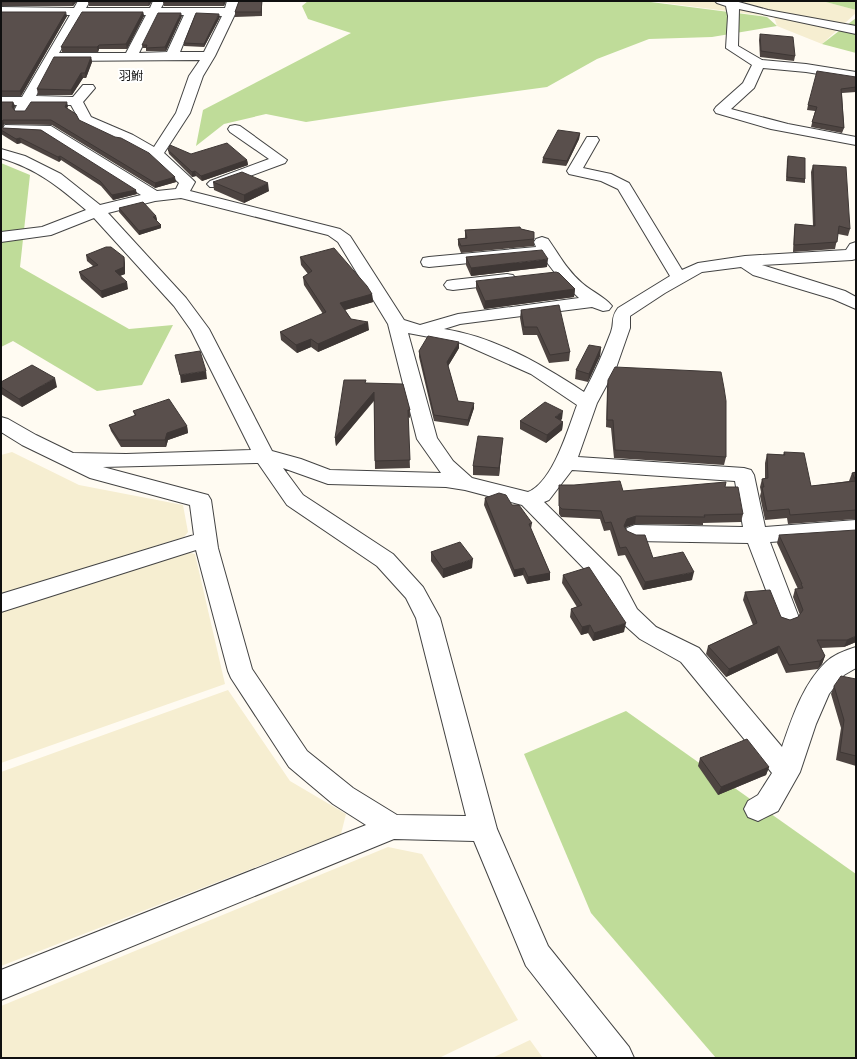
<svg xmlns="http://www.w3.org/2000/svg" width="857" height="1059" viewBox="0 0 857 1059" font-family="Lora,'Noto Sans JP',serif">
	<style>
		.farmland { fill: #f6eed1 }
		.forest { fill: #bfdc99 }
		.lines { fill: none; stroke-linecap: round; stroke-linejoin: round }
		.minor-casing { stroke: #434343; stroke-width: 2 }
		.minor { fill: #fff; fill-rule: evenodd }
		.wall { fill: #4d4441 }
		.shaded-wall { fill: #3e3735 }
		.building { fill: #594f4c; stroke: #3e3735 }
		.labels { text-anchor: middle; dominant-baseline: central; stroke-width: 4; stroke-linejoin: round; paint-order: stroke }
		.far-quarter-label { font-size: 12px; fill: #101010; stroke: #fff }
	</style>
	<rect width="100%" height="100%" fill="#fffbf2"/>
	<g class="farmland">
		<path d="M649,1H822L856,10V13L822,44L777,26L774,17Z"/>
		<path d="M12,452L79,485L183,505L188,532L184,537L1,594V455Z"/>
		<path d="M185,552L195,554L225,684L1,763V610Z"/>
		<path d="M228,690L290,781L346,814L341,834L1,966V772Z"/>
		<path d="M388,847L422,854L518,1020L439,1058H1V1006Z"/>
		<path d="M530,1040L543,1058H492Z"/>
	</g>
	<g class="forest">
		<path d="M308,1H643L767,17L777,26L712,37L649,39L597,59L547,87L444,101L306,122L266,114L224,124L196,146L203,110L351,33L308,19L302,6Z"/>
		<path d="M822,1H856V10Z"/>
		<path d="M856,18V53L822,44Z"/>
		<path d="M1,163L30,175L20,267L129,329L173,325L142,385L97,391L13,341L1,347Z"/>
		<path d="M626,711L856,874V1058H716L591,913L524,754Z"/>
	</g>
	<g class="lines">
		<g class="minor-casing">
			<g id="minor">
				<path d="M78,1H90L86,8H150L153,1H165L161,8H225L227,1H239L236,12L215,56L203,76L190,113L164,153L192,179L195,182L190,191L340,229L350,236L404,320L420,325L458,314L579,298L562,282L542,256L429,267L423,266L421,262L423,258L429,257L536,247L534,242L536,239L542,237L548,239C559,255 567,270 582,283C591,291 605,297 612,306L609,310L603,311L592,307L460,324L444,329C495,337 541,364 584,392C595,372 603,353 611,332C615,321 610,319 618,308L670,276L618,189L601,181L569,174L567,171L587,137H597L599,140L583,168L611,174L629,183L682,270L698,263L745,256L846,250L850,244L856,242V259L852,260L762,265L845,291L856,297V309L833,299L753,275L741,267L702,272L665,293L630,316V328L616,368L597,403L578,457L744,468L751,470L754,475L765,527L856,520V536L770,542L799,618L795,624L787,627L779,624L748,543L635,541L627,538L624,533L627,528L635,525L743,527L735,481L572,470L549,500L544,502L620,577L637,609L656,627L699,648L782,747C792,718 803,684 826,662C833,655 846,650 856,647V668L844,675L829,694L816,724L800,772L778,811L758,821L748,817L744,809L748,801L758,795L772,773L681,662L640,639L620,621L603,588L522,505L465,490L446,487L328,484L283,468L303,495L393,554L423,587L440,618L497,829L548,946L629,1047L634,1058H598L526,966L474,841L394,839L1,1000V970L366,825L333,804L289,767L231,678L228,671L196,550L1,612V594L194,535L190,505L90,478L22,445L1,432V417L8,419L36,435L73,453L126,454L251,450L191,330L174,306L94,218L51,235L1,242V232L42,227L86,210C58,186 37,169 1,158V149L25,156L61,174L100,205L141,195L43,133L10,132L5,131L3,128L5,125L51,126L157,191L176,189L179,183L151,157L123,141L81,123L71,105H31L26,114H16L14,111L17,105H1V97H22L70,15H1V7L74,8ZM82,15H146L126,53H59ZM158,15H184L167,52L139,53ZM195,15L222,16L204,52H180ZM200,60L189,76L176,113L154,147L133,135L91,117L83,102L95,88L93,85H83L73,97L36,96L54,61ZM181,198L328,235L338,242L388,324L417,439L441,473L330,470L301,459L272,451L209,329L186,298L108,213L155,201ZM408,333L461,343L531,374L577,405C568,429 553,482 528,492L472,478L453,461L437,438ZM258,463L287,505L377,566L406,598L416,618L466,816L397,815L353,788L307,751L252,669L218,548L211,500L208,495L103,467Z"/>
				<path d="M715,1H735L768,10L856,26V34L739,9L738,46L762,60L806,64L856,72V80L806,72L763,68L754,88L731,109L788,124L856,137V145L771,129L716,113L714,110L716,107L743,83L752,65L726,48L728,16L726,6L717,3Z"/>
				<path d="M235,125L240,126L287,160L285,163L220,187H210L207,184L210,181L269,159L230,132L228,129L230,126Z"/>
				<path d="M507,274L513,275L516,279L513,283L453,290L447,289L444,285L447,281L453,280Z"/>
			</g>
		</g>
		<use href="#minor" class="minor"/>
	</g>
	<g class="wall">
		<path d="M1,1H77L73,6H1Z"/>
		<path d="M89,1H152L149,6H89L88,2Z"/>
		<path d="M226,1L224,6H164L163,2Z"/>
		<path d="M239,1H262V16L235,17V12Z"/>
		<path d="M289,1H301L300,2H291Z"/>
		<path d="M1,12L67,16L21,96H1Z"/>
		<path d="M143,12L144,16L127,49H99L98,52H62L61,47Z"/>
		<path d="M182,16L166,51H146V48H143L142,45Z"/>
		<path d="M220,17L204,47L184,46V43Z"/>
		<path d="M760,34L795,56L794,61L760,57L759,40Z"/>
		<path d="M91,57L92,62L86,78H83L72,95H38L37,89Z"/>
		<path d="M856,77V92L842,93L844,128L842,133L811,127L815,111L807,110L808,105Z"/>
		<path d="M1,102H13L15,106L14,109L15,111H25L68,106L67,108L79,120L176,182L155,188L52,125L4,124L3,127V128L41,130L137,194L113,200L101,186L61,160L59,162L21,143L17,144L1,134Z"/>
		<path d="M580,133L579,139L566,166L542,163L543,158Z"/>
		<path d="M168,150L191,154L247,160L248,165L202,181L196,176L192,177L169,154Z"/>
		<path d="M788,156L805,179V183L786,181L787,160Z"/>
		<path d="M813,165L850,229L848,236L838,234L835,249L793,252L794,231L795,224L813,226L811,172Z"/>
		<path d="M213,182L269,191L244,203L214,190Z"/>
		<path d="M119,208L156,216L157,220H156L161,225V228L139,235L119,212Z"/>
		<path d="M521,229L534,232V246L461,253L458,245V239L465,238V230Z"/>
		<path d="M86,255L124,257L125,264V274L120,276L128,289L102,298L81,279L79,272L93,266L87,261Z"/>
		<path d="M300,257L372,294L373,302L345,310L351,319L369,330L318,352L311,347L297,353L281,340L280,332L323,314L304,285L303,277L308,274L301,265Z"/>
		<path d="M466,257L547,267L471,276L466,265Z"/>
		<path d="M476,281L575,289L574,297L484,309L476,289Z"/>
		<path d="M521,310L570,352L569,361L549,363L537,335H523L520,318Z"/>
		<path d="M601,347L600,356L588,382L575,379L576,370Z"/>
		<path d="M459,348L448,366L458,401L474,408L468,426L434,421L419,357V351Z"/>
		<path d="M608,380L726,457L724,465L614,458L611,428L606,427L607,388Z"/>
		<path d="M1,382L57,387L22,407L1,394Z"/>
		<path d="M366,383L410,410V418L408,417L410,468L375,469L374,401L336,446L335,438Z"/>
		<path d="M133,411L187,426L188,433L168,440L166,447H121L111,431L109,425L135,416Z"/>
		<path d="M562,419L560,420L563,422L562,430L546,443L520,429V421Z"/>
		<path d="M502,446L499,476L473,475V466Z"/>
		<path d="M784,452L811,486L849,481L852,473L856,472V519L788,524L787,518L765,520L760,496L761,492L760,487L762,479L765,478V463L767,454L783,455Z"/>
		<path d="M559,485L623,491L725,487L743,514L741,522L703,523V525L635,524L626,527L625,528L627,531L653,558L692,580L643,590L625,555L618,556L610,530L604,531L600,519L561,517L559,514Z"/>
		<path d="M485,498L512,505L532,523L531,529L550,573V580L527,584L523,575L514,577L484,505Z"/>
		<path d="M779,535L856,642L844,647L821,648L825,656L822,664L818,669L786,673L777,653L726,677L706,654L708,646L753,625L743,600L745,592L781,617L790,620L798,617L800,615L793,597L795,589H798L777,543Z"/>
		<path d="M431,552L472,568L443,578L431,561Z"/>
		<path d="M563,575L624,632L593,641L588,633L581,635L570,617L571,609L577,607L562,583Z"/>
		<path d="M856,679V766L836,760L841,728L831,694L834,686Z"/>
		<path d="M700,758L769,767L766,775L718,795L698,766Z"/>
	</g>
	<g class="shaded-wall">
		<path d="M73,1H77L73,6L72,2Z"/>
		<path d="M149,1H152L149,6L148,2Z"/>
		<path d="M224,1H226L224,6L223,2Z"/>
		<path d="M262,1V16L261,12Z"/>
		<path d="M66,12L67,16L21,96L20,91Z"/>
		<path d="M143,12L144,16L127,49L126,44Z"/>
		<path d="M181,13L182,16L166,51L165,47Z"/>
		<path d="M219,14L220,17L204,47V44Z"/>
		<path d="M99,45V49L98,52L97,47Z"/>
		<path d="M91,57L92,62L86,78L85,73Z"/>
		<path d="M81,73L83,78L72,95L71,90Z"/>
		<path d="M13,102L15,106L13,112L12,107Z"/>
		<path d="M67,102L68,106L66,111L65,107Z"/>
		<path d="M3,120L4,124L2,129L1,123Z"/>
		<path d="M580,133L579,139L566,166L567,161Z"/>
		<path d="M20,138L21,143L17,144L16,139Z"/>
		<path d="M60,156L61,160L59,162L58,157Z"/>
		<path d="M247,160L248,165L202,181L201,176Z"/>
		<path d="M195,171L196,176L192,177V172Z"/>
		<path d="M175,177L176,182L155,188V183Z"/>
		<path d="M268,183L269,191L244,203V195Z"/>
		<path d="M136,190L137,194L113,200L112,195Z"/>
		<path d="M156,216L157,220L154,221L153,217Z"/>
		<path d="M161,225V228L139,235V231Z"/>
		<path d="M124,257L125,264V274L116,277L115,271Z"/>
		<path d="M548,259L547,267L471,276V268Z"/>
		<path d="M127,282L128,289L102,298L101,291Z"/>
		<path d="M575,289L574,297L484,309L485,301Z"/>
		<path d="M372,294L373,302L341,311L340,303Z"/>
		<path d="M368,322L369,330L318,352V344Z"/>
		<path d="M311,339V347L297,353L296,345Z"/>
		<path d="M459,342V348L447,368V362Z"/>
		<path d="M601,347L600,356L588,382L589,374Z"/>
		<path d="M206,371L207,379L181,383L180,375Z"/>
		<path d="M55,378L57,387L22,407L19,399Z"/>
		<path d="M374,392V400L336,446L335,438Z"/>
		<path d="M474,403V408L468,426V420Z"/>
		<path d="M563,411L562,419L554,426L555,417Z"/>
		<path d="M563,422L562,430L546,443L547,435Z"/>
		<path d="M187,426L188,433L168,440L166,447L165,440L167,433Z"/>
		<path d="M503,438L502,446L499,476V468Z"/>
		<path d="M636,516L635,524L626,527L623,534L624,526L627,519Z"/>
		<path d="M473,559L472,568L443,578V569Z"/>
		<path d="M524,568L523,575L514,577V570Z"/>
		<path d="M694,572L692,580L643,590L645,582Z"/>
		<path d="M550,573V580L527,584L528,577Z"/>
		<path d="M626,623L624,632L593,641L594,633Z"/>
		<path d="M590,625L588,633L581,635L582,627Z"/>
		<path d="M856,636V642L844,647L847,640Z"/>
		<path d="M779,646L777,653L726,677L729,669Z"/>
		<path d="M825,656L822,664L818,669L820,661Z"/>
		<path d="M769,767L766,775L718,795L721,787Z"/>
	</g>
	<g class="building">
		<path d="M1,1H73L72,2H1Z"/>
		<path d="M89,1H149L148,2H88Z"/>
		<path d="M164,1H224L223,2H163Z"/>
		<path d="M239,1H262L261,12H235Z"/>
		<path d="M1,12H66L20,91H1Z"/>
		<path d="M82,12H143L126,44L99,45L97,47H61Z"/>
		<path d="M158,13H181L165,47L146,48L147,45H142Z"/>
		<path d="M196,13L219,14L204,44L184,43Z"/>
		<path d="M760,34L793,37L795,56L761,51Z"/>
		<path d="M54,57H91L85,73H81L71,90L37,89Z"/>
		<path d="M817,71L856,77V87L841,89L844,128L812,122L817,107L808,105Z"/>
		<path d="M1,102H13L12,107L15,111H25L31,102H67L65,107L76,114L79,120L115,137L121,138L149,153L175,177L155,183L51,120H3L1,123Z"/>
		<path d="M1,125L3,128L41,130L136,190L112,195L100,181L60,156L58,157L20,138L16,139L1,130Z"/>
		<path d="M558,130L580,133L567,161L543,158Z"/>
		<path d="M227,143L247,160L201,176L195,171L192,172L168,150L170,145L191,154Z"/>
		<path d="M788,156L805,158V179L787,177Z"/>
		<path d="M813,165L846,167L850,229L839,226L837,242L794,245L795,224L815,226Z"/>
		<path d="M242,172L268,183L244,195L213,182Z"/>
		<path d="M143,202L156,216L153,217L161,225L139,231L119,208Z"/>
		<path d="M520,227L521,229L534,232V239L461,246L458,239L467,238L465,230Z"/>
		<path d="M106,247H111L124,257V267L115,271L127,282L101,291L79,272L98,265L86,255Z"/>
		<path d="M334,248L367,286L372,294L340,303L351,319L368,322L318,344L311,339L296,345L280,332L326,312L303,277L312,271L300,257Z"/>
		<path d="M542,250L548,259L471,268L466,257Z"/>
		<path d="M556,272L559,273L575,289L485,301L476,281Z"/>
		<path d="M559,305L570,352L550,355L537,327H524L521,310Z"/>
		<path d="M428,336L459,342L447,362L458,401L474,403L468,420L434,415L419,351Z"/>
		<path d="M589,345L601,347L589,374L576,370Z"/>
		<path d="M200,351L206,371L180,375L175,355Z"/>
		<path d="M32,365L55,378L19,399L1,387V382Z"/>
		<path d="M615,367L721,372L724,388L726,401V457L615,450L613,420H607L608,380Z"/>
		<path d="M344,380H366L365,383L403,384L410,410H408L410,460L375,461L374,392L335,438Z"/>
		<path d="M169,399L187,426L167,433L165,440H119L109,425L136,415L133,411Z"/>
		<path d="M545,402L563,411L555,417L563,422L547,435L520,421Z"/>
		<path d="M478,436L503,438L499,468L473,466Z"/>
		<path d="M784,452L804,453L811,486L856,481L852,473L856,472V510L790,515L789,509L767,511L762,487H764L762,479L768,478L767,454L785,455Z"/>
		<path d="M620,481L623,491L726,482L725,487H738L743,514L704,515L705,517L636,516L627,519L624,526L627,531L636,535H645L653,558L683,552L694,572L645,582L626,547L620,548L611,522L605,523L601,511L562,509L559,506V485H574Z"/>
		<path d="M499,493L506,495L512,505H519L532,523L529,524L550,573L528,577L524,568L514,570L485,498Z"/>
		<path d="M856,530V636L847,640H817L825,656L820,661L789,665L779,646L729,669L708,646L757,623L745,592L770,590L781,617L790,620L798,617L803,610L795,589L803,588L801,584H802L779,535Z"/>
		<path d="M460,542L473,559L443,569L431,552Z"/>
		<path d="M589,567L626,623L594,633L590,625L582,627L571,609L582,605L563,575Z"/>
		<path d="M841,676L856,679V756L840,752L844,720L834,686Z"/>
		<path d="M747,739L769,767L721,787L700,758Z"/>
	</g>
	<g class="labels">
		<g class="far-quarter-label">
			<text x="131" y="75">羽鮒</text>
		</g>
	</g>
	<rect width="857" height="1059" fill="none" stroke="#101010" stroke-width="4"/>
</svg>
